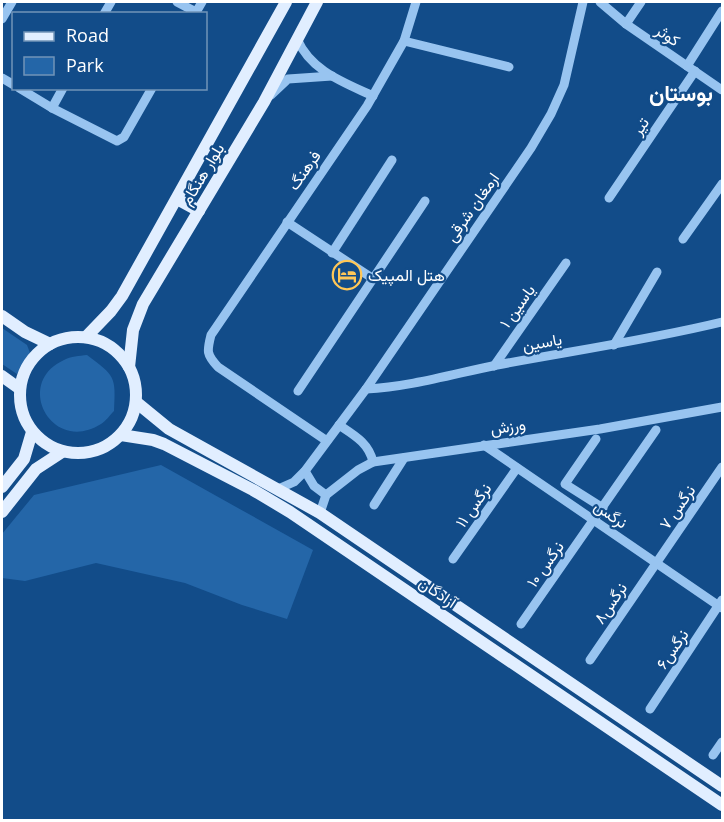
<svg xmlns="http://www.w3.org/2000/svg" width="724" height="822" viewBox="0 0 724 822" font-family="'Open Sans',Vazirmatn,sans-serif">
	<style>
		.green { fill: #2466a8 }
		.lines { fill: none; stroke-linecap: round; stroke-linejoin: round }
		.minor { stroke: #98c4f0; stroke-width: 9 }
		.major { stroke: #e1eeff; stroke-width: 12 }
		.labels { text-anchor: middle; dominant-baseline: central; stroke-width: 4.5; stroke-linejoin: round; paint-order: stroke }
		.street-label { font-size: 16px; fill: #fff; stroke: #124c89 }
		.poi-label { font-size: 16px; fill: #fff; stroke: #124c89; text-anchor: start }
		.district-label { font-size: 22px; font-weight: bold; fill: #fff; stroke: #124c89 }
	</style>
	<rect width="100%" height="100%" fill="#124c89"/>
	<g class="green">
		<path d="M2,328L27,345L30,353L17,374L2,364Z"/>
		<path d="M87,355C115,376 116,376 114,411C110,415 106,421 101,424C52,455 13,383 64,360C71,356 79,356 87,355Z"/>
		<path d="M161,465L313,550L287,619L242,605L185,583L96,563L25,581L2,578V534L34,495Z"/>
	</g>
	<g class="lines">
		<g class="minor">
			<path d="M177,2L196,12"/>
			<path d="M600,2L626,24L722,90"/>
			<path d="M104,14L111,2"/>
			<path d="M195,14L202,2"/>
			<path d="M2,19L12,2"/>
			<path d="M626,24L641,2"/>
			<path d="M297,39C311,71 343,82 373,96"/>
			<path d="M404,41L509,67"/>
			<path d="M687,66L722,11"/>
			<path d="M2,78L14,85"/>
			<path d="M19,88L52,108L117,141L124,137L152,88"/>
			<path d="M271,95L288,79L332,76"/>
			<path d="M52,108L63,88"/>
			<path d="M609,198L695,71"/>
			<path d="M287,222L372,278"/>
			<path d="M683,239L722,184"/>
			<path d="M332,253L392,160"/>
			<path d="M614,345L657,272"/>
			<path d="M494,366L566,263"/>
			<path d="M366,389C410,387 453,374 497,365C572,351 648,340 722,322"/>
			<path d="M298,391L425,201"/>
			<path d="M339,425C354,435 369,443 373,462"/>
			<path d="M596,439L565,484L603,508"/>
			<path d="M327,441L218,367C206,354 207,351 211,335L367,106L404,41L416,2"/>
			<path d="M484,445L722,608"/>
			<path d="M305,471L314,486L326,495"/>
			<path d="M278,489L294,482L305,471L366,389L531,148L551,114L564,85L583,2"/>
			<path d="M374,505L404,458"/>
			<path d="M320,513L326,495L358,470L373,462L600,429L722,407"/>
			<path d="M453,559L517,468"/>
			<path d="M521,624L656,430"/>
			<path d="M590,660L722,467"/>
			<path d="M650,709L722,600"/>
			<path d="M713,755L722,742"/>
		</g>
		<g class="major">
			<path d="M177,199L199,211"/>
			<path d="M2,316L25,332L50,344"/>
			<circle cx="78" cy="395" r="58"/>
			<path d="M86,337L111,311L122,296L286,2"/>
			<path d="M129,367L133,330L143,304L264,102L317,2"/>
			<path d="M2,376L20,389"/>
			<path d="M136,402L169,429L320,513L722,786"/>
			<path d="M121,435L153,440L164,444L253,490L290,512L722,805"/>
			<path d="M2,487L24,459L32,432"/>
			<path d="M2,512L36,469L62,452"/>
		</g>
	</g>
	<defs>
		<g id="hotel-ring" transform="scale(1.5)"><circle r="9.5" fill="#124c89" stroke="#ffc757" stroke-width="1.5"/><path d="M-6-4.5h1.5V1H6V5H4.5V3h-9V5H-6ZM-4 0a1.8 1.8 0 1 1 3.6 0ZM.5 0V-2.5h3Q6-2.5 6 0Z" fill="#ffc757"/></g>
	</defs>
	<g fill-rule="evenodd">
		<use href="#hotel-ring" x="347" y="275"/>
	</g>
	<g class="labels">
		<g class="street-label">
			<text transform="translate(668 35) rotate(34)">کوثر</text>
			<text transform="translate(640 126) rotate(-56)">تیر</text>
			<text transform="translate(304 170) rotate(-55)">فرهنگ</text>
			<text transform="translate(202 174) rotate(-59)">بلوار هنگام</text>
			<text transform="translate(472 207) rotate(-55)">ارمغان شرقی</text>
			<text transform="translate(517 306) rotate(-55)">یاسین ۱</text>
			<text transform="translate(542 342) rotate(-10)">یاسین</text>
			<text transform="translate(508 426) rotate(-8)">ورزش</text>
			<text transform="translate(473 505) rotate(-55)">نرگس ۱۱</text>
			<text transform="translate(677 507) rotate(-55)">نرگس ۷</text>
			<text transform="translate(611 514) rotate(34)">نرگس</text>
			<text transform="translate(545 564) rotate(-55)">نرگس ۱۰</text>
			<text transform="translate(438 592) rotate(34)">آزادگان</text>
			<text transform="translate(610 603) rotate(-56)">نرگس۸</text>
			<text transform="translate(672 649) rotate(-56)">نرگس۶</text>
		</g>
		<g class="poi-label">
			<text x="368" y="275">هتل المپیک</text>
		</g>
		<g class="district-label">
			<text x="681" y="92">بوستان</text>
		</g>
	</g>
	<rect width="724" height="822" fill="none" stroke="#ffffff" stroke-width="6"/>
	<rect x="12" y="12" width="195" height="78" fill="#124c89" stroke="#7194b8" stroke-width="1.5"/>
	<rect x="24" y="32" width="30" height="9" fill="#e1eeff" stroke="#7194b8" stroke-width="1.5"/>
	<text x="66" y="42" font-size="18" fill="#ffffff">Road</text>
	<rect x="24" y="57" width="30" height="18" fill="#2466a8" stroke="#7194b8" stroke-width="1.5"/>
	<text x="66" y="72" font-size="18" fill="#ffffff">Park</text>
</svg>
